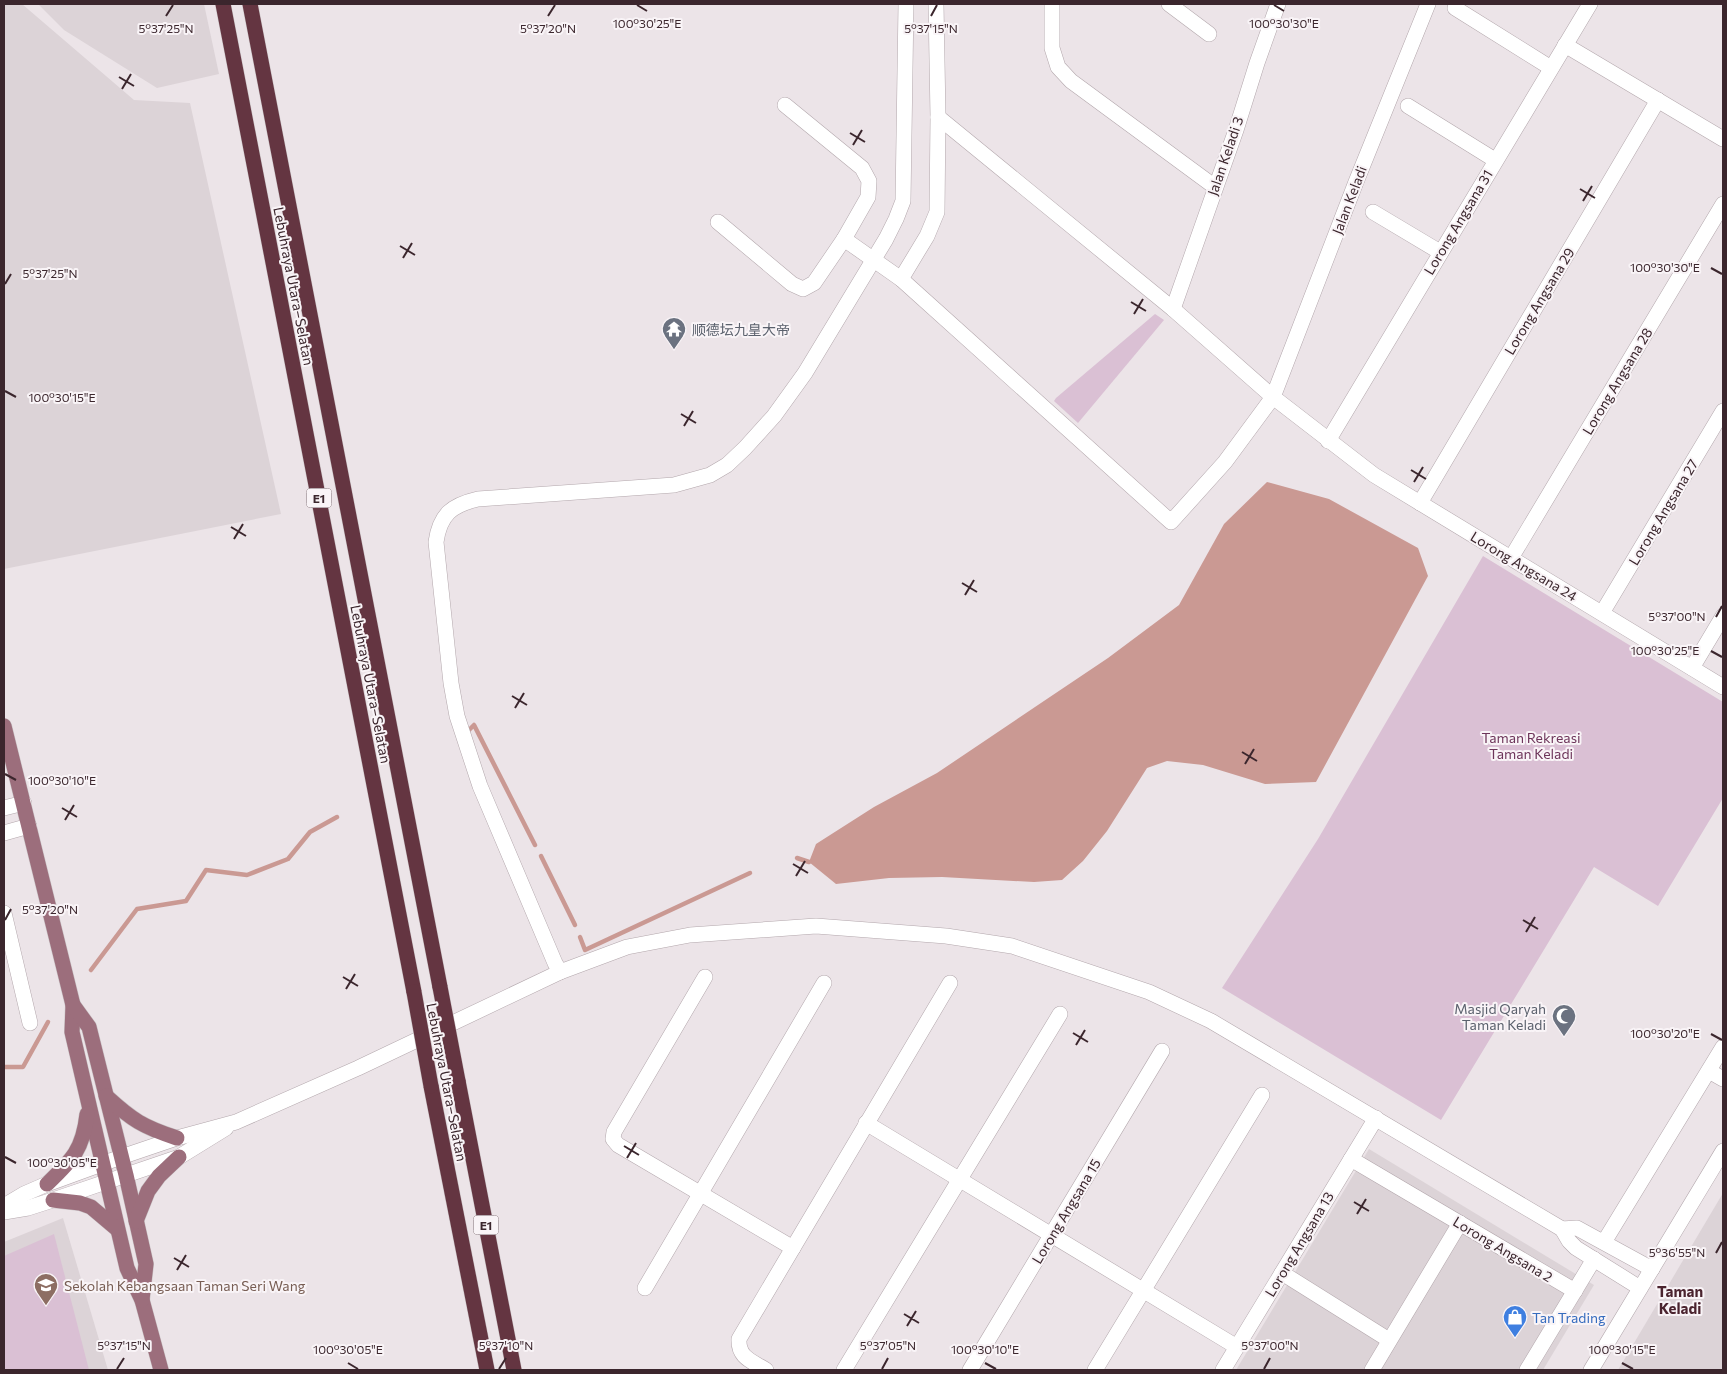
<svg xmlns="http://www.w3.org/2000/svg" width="1727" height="1374" viewBox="0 0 1727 1374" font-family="Commissioner,'Noto Sans SC',sans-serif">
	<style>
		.built { fill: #dcd3d7 }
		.green { fill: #dac0d4 }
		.water { fill: #ca9993 }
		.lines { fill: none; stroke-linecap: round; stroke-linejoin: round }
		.stream { stroke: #ca9993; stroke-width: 4.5 }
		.minor-casing { stroke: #b3a7ac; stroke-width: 16 }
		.major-casing { stroke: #c8c2c4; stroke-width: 16 }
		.highway-casing { stroke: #c8c2c4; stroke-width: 16 }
		.minor { stroke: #fff; stroke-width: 15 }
		.major { stroke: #9c6e7c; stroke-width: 15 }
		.highway { stroke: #643541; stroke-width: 15 }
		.highway-bridge-casing { stroke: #c8c2c4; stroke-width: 16; stroke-linecap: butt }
		.highway-bridge { stroke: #643541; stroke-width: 15 }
		.ticks { fill: none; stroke: #3b262d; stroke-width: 2 }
		.labels { text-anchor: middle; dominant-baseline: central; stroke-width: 4; stroke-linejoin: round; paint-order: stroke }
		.shield { fill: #f9f4f7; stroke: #74646a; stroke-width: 1 }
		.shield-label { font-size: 12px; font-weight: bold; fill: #3b262d }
		.street-label { font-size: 14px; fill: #3b262d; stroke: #f9f4f7 }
		.worship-label { font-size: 14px; fill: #5b616d; stroke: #f9f4f7; text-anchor: start }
		.park-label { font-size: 14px; fill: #6d355a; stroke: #f9f4f7 }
		.education-label { font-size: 14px; fill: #785e54; stroke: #f9f4f7; text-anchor: start }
		.shop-label { font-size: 14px; fill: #366cbe; stroke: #f9f4f7; text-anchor: start }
		.neighbourhood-label { font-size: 15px; font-weight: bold; fill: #4b242f; stroke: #f9f4f7 }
		.ticks-label { font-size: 12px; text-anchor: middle; fill: #3b262d; stroke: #f9f4f7; stroke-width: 4; stroke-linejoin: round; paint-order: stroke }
	</style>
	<rect width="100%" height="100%" fill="#ece4e8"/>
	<g class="built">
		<path d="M4,4H22L134,100L190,103L281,514L4,569Z"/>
		<path d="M38,4H204L219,74L157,88L64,30Z"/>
		<path d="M1369,1149L1594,1285L1543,1370H1236Z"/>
		<path d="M1723,1193V1370H1618Z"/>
		<path d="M63,1218L108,1370H4V1242Z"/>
	</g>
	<g class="green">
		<path d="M1155,314L1164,320L1078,423L1054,401L1056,398Z"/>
		<path d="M1483,556L1723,702V798L1658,906L1594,867L1441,1120L1222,988L1318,839Z"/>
		<path d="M54,1234L89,1370H4V1256Z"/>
	</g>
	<path class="water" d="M1267,482L1329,499L1418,548L1428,576L1316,782L1265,784L1203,765L1167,761L1147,768L1107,831L1083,861L1062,880L1034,882L942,877L889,878L836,884L809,862L816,844L874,807L937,773L1108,658L1179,605L1224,524Z"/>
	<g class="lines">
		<g class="stream">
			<path d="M469,730L474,725L535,845"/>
			<path d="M541,856L575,925"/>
			<path d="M797,858L809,862"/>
			<path d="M580,937L585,950L750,873"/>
			<path d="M91,970L137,909L186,901L206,870L247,875L288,859L310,832L337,817"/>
			<path d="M4,1067H23L48,1022"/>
		</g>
		<g class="minor-casing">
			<g id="minor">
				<path d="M1052,4V48L1058,67L1071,81L1215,187"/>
				<path d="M1169,4L1209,34"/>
				<path d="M1455,8L1551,68"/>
				<path d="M1565,45L1723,139"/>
				<path d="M785,105L862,168L869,181L868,197L844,239L901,279L1171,522L1225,462L1273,397L1356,182L1428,4"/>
				<path d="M1408,106L1495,160"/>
				<path d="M938,117L1173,309L1273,397L1374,475L1723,687"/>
				<path d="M1373,212L1440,252"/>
				<path d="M718,222L792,284L803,289L814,283L844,239"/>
				<path d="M901,279L927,236L937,212L938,117L936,4"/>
				<path d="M1173,309L1236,130L1257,63L1278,4"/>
				<path d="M1328,441L1590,4"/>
				<path d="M1420,503L1658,100"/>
				<path d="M1511,558L1723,204"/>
				<path d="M1602,613L1723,411"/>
				<path d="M1692,668L1723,616"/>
				<path d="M4,808L24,803"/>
				<path d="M4,833L29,826"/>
				<path d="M4,913L30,1023"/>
				<path d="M560,972L555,963L480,786L457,716L451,683L436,542C440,514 452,505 478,499L674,485L710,475L727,465L745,448L774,416L805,373L886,239L896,219L903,201L906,4"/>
				<path d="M705,977L614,1132L613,1139L618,1145L793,1248"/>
				<path d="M1709,1071L1723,1079"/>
				<path d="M866,1123L1237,1347"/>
				<path d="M1351,1159L1575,1291"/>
				<path d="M4,1206L24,1194L47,1184L121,1157L177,1138L236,1122L358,1068L560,972L627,947L690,935L816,926L946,936L1012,946L1149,992L1211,1021L1562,1229L1569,1241L1576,1248L1640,1288"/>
				<path d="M4,1212L28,1208L53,1200L179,1157L226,1128"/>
				<path d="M1562,1229L1577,1228L1652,1269"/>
				<path d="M1604,1242L1723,1047"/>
				<path d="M1282,1273L1389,1340"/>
				<path d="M645,1288L824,983"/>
				<path d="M766,1370C752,1361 738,1358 739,1339L950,983"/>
				<path d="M844,1370L1060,1014"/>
				<path d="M970,1370L1162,1051"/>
				<path d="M1095,1370L1262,1095"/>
				<path d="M1223,1370L1376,1118"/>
				<path d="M1372,1370L1460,1223"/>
				<path d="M1527,1370L1594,1259"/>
				<path d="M1591,1370L1723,1151"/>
			</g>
		</g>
		<g class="major-casing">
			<g id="major">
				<path d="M4,726L73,1005L72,1032L127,1268L142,1300L161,1370"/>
				<path d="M73,1005L89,1027L126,1175L146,1264L142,1300"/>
				<path d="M106,1096C132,1120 143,1127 177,1138"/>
				<path d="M47,1184C72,1160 83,1150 87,1114"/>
				<path d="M53,1200L80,1203L91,1207L117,1229"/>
				<path d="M136,1221L148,1191L159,1176L179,1157"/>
			</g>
		</g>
		<g class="highway-casing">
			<g id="highway">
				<path d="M223,4L414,992"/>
				<path d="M250,4L440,987"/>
				<path d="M458,1081L514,1370"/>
				<path d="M431,1086L487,1370"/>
			</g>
		</g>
		<use href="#minor" class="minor"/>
		<use href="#major" class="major"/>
		<use href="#highway" class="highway"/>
		<g class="highway-bridge-casing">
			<g id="highway-bridge">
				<path d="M440,987L458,1081"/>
				<path d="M414,992L431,1086"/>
			</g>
		</g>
		<use href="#highway-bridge" class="highway-bridge"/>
	</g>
	<path class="ticks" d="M637,5L647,11M1274,5L1284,11M166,16L173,5M548,16L555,5M931,16L937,5M119,77L134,86M122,89L131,74M850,133L865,142M853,145L862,130M1580,189L1595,198M1583,201L1592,186M400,246L415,255M403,258L412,243M1711,268L1722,274M5,284L11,274M1131,302L1146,311M1134,314L1143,299M5,391L16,397M681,414L696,423M684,426L693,411M1411,470L1426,479M1414,482L1423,467M231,527L246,536M234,539L243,524M962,583L977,592M965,595L974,580M1716,617L1722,606M1711,651L1722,657M512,696L527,705M515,708L524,693M1242,752L1257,761M1245,764L1254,749M5,774L16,780M62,808L77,817M65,820L74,805M793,864L808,873M796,876L805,861M5,920L11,909M1523,920L1538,929M1526,932L1535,917M343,977L358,986M346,989L355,974M1073,1033L1088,1042M1711,1034L1722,1040M1076,1045L1085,1030M624,1146L639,1155M5,1157L16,1163M627,1158L636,1143M1354,1202L1369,1211M1357,1214L1366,1199M1716,1253L1722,1242M174,1258L189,1267M177,1270L186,1255M904,1314L919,1323M907,1326L916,1311M348,1363L358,1369M985,1363L996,1369M1622,1363L1633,1369M117,1369L124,1358M499,1369L506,1358M882,1369L888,1358M1264,1369L1270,1358"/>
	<defs>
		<g id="temple-pin" transform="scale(1.25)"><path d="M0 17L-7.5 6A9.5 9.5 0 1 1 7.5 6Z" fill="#6b7280" stroke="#f9f4f7"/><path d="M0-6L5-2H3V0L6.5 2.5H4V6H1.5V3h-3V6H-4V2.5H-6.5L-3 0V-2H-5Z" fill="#fff"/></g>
		<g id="mosque-pin" transform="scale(1.25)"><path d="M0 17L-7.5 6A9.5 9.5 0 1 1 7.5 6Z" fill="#6b7280" stroke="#f9f4f7"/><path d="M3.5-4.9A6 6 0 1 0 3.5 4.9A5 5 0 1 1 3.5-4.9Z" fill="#fff"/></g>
		<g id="school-pin" transform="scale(1.25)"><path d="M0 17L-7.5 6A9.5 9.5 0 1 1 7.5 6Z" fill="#8d6e63" stroke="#f9f4f7"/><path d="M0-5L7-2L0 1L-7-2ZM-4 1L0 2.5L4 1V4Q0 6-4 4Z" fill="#fff"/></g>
		<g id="shop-pin" transform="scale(1.25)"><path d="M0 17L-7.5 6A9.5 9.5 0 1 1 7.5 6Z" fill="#3f7fe0" stroke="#f9f4f7"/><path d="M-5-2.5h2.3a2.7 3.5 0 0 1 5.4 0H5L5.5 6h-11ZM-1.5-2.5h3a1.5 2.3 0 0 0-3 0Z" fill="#fff"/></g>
	</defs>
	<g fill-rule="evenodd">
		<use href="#temple-pin" x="674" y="329"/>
		<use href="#mosque-pin" x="1564" y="1016"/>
		<use href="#school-pin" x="46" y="1285"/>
		<use href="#shop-pin" x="1515" y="1317"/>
	</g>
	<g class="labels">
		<g class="shield">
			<rect x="306.5" y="488.5" width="25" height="19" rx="4"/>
			<rect x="473.5" y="1215.5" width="25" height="19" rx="4"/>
		</g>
		<g class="shield-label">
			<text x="319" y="498">E1</text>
			<text x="486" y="1225">E1</text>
		</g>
		<g class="street-label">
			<text transform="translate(1225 156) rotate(-71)">Jalan Keladi 3</text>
			<text transform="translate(1349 200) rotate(-69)">Jalan Keladi</text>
			<text transform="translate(1458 222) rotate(-59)">Lorong Angsana 31</text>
			<text transform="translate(294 286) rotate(79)">Lebuhraya Utara–Selatan</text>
			<text transform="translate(1539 301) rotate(-59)">Lorong Angsana 29</text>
			<text transform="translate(1617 381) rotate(-59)">Lorong Angsana 28</text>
			<text transform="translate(1663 512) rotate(-59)">Lorong Angsana 27</text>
			<text transform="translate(1524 566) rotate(31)">Lorong Angsana 24</text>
			<text transform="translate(371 684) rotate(79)">Lebuhraya Utara–Selatan</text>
			<text transform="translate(447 1082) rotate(79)">Lebuhraya Utara–Selatan</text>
			<text transform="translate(1066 1211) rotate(-59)">Lorong Angsana 15</text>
			<text transform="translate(1299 1244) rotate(-59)">Lorong Angsana 13</text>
			<text transform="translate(1503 1249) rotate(31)">Lorong Angsana 2</text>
		</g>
		<g class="worship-label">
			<text x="692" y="329">顺德坛九皇大帝</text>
			<text x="1546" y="1008" text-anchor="end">Masjid Qaryah<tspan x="1546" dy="16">Taman Keladi</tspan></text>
		</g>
		<g class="park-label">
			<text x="1531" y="737">Taman Rekreasi<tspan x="1531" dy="16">Taman Keladi</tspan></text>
		</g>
		<g class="education-label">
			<text x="64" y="1285">Sekolah Kebangsaan Taman Seri Wang</text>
		</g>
		<g class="shop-label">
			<text x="1532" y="1317">Tan Trading</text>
		</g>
		<g class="neighbourhood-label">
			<text x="1680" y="1291">Taman<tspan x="1680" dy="17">Keladi</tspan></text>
		</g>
	</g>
	<g class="ticks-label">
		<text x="647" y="28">100°30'25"E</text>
		<text x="1284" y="28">100°30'30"E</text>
		<text x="166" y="33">5°37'25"N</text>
		<text x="548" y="33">5°37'20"N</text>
		<text x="931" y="33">5°37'15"N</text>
		<text x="1665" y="272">100°30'30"E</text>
		<text x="50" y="278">5°37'25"N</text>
		<text x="62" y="402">100°30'15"E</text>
		<text x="1677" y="621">5°37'00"N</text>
		<text x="1665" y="655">100°30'25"E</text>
		<text x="62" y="785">100°30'10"E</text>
		<text x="50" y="914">5°37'20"N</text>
		<text x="1665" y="1038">100°30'20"E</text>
		<text x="62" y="1167">100°30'05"E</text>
		<text x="1677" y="1257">5°36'55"N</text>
		<text x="124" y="1350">5°37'15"N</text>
		<text x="506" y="1350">5°37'10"N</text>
		<text x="888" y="1350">5°37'05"N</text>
		<text x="1270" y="1350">5°37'00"N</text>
		<text x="348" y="1354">100°30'05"E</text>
		<text x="985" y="1354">100°30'10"E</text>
		<text x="1622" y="1354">100°30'15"E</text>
	</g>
	<rect width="1727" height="1374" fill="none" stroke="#3b262d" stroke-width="10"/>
</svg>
